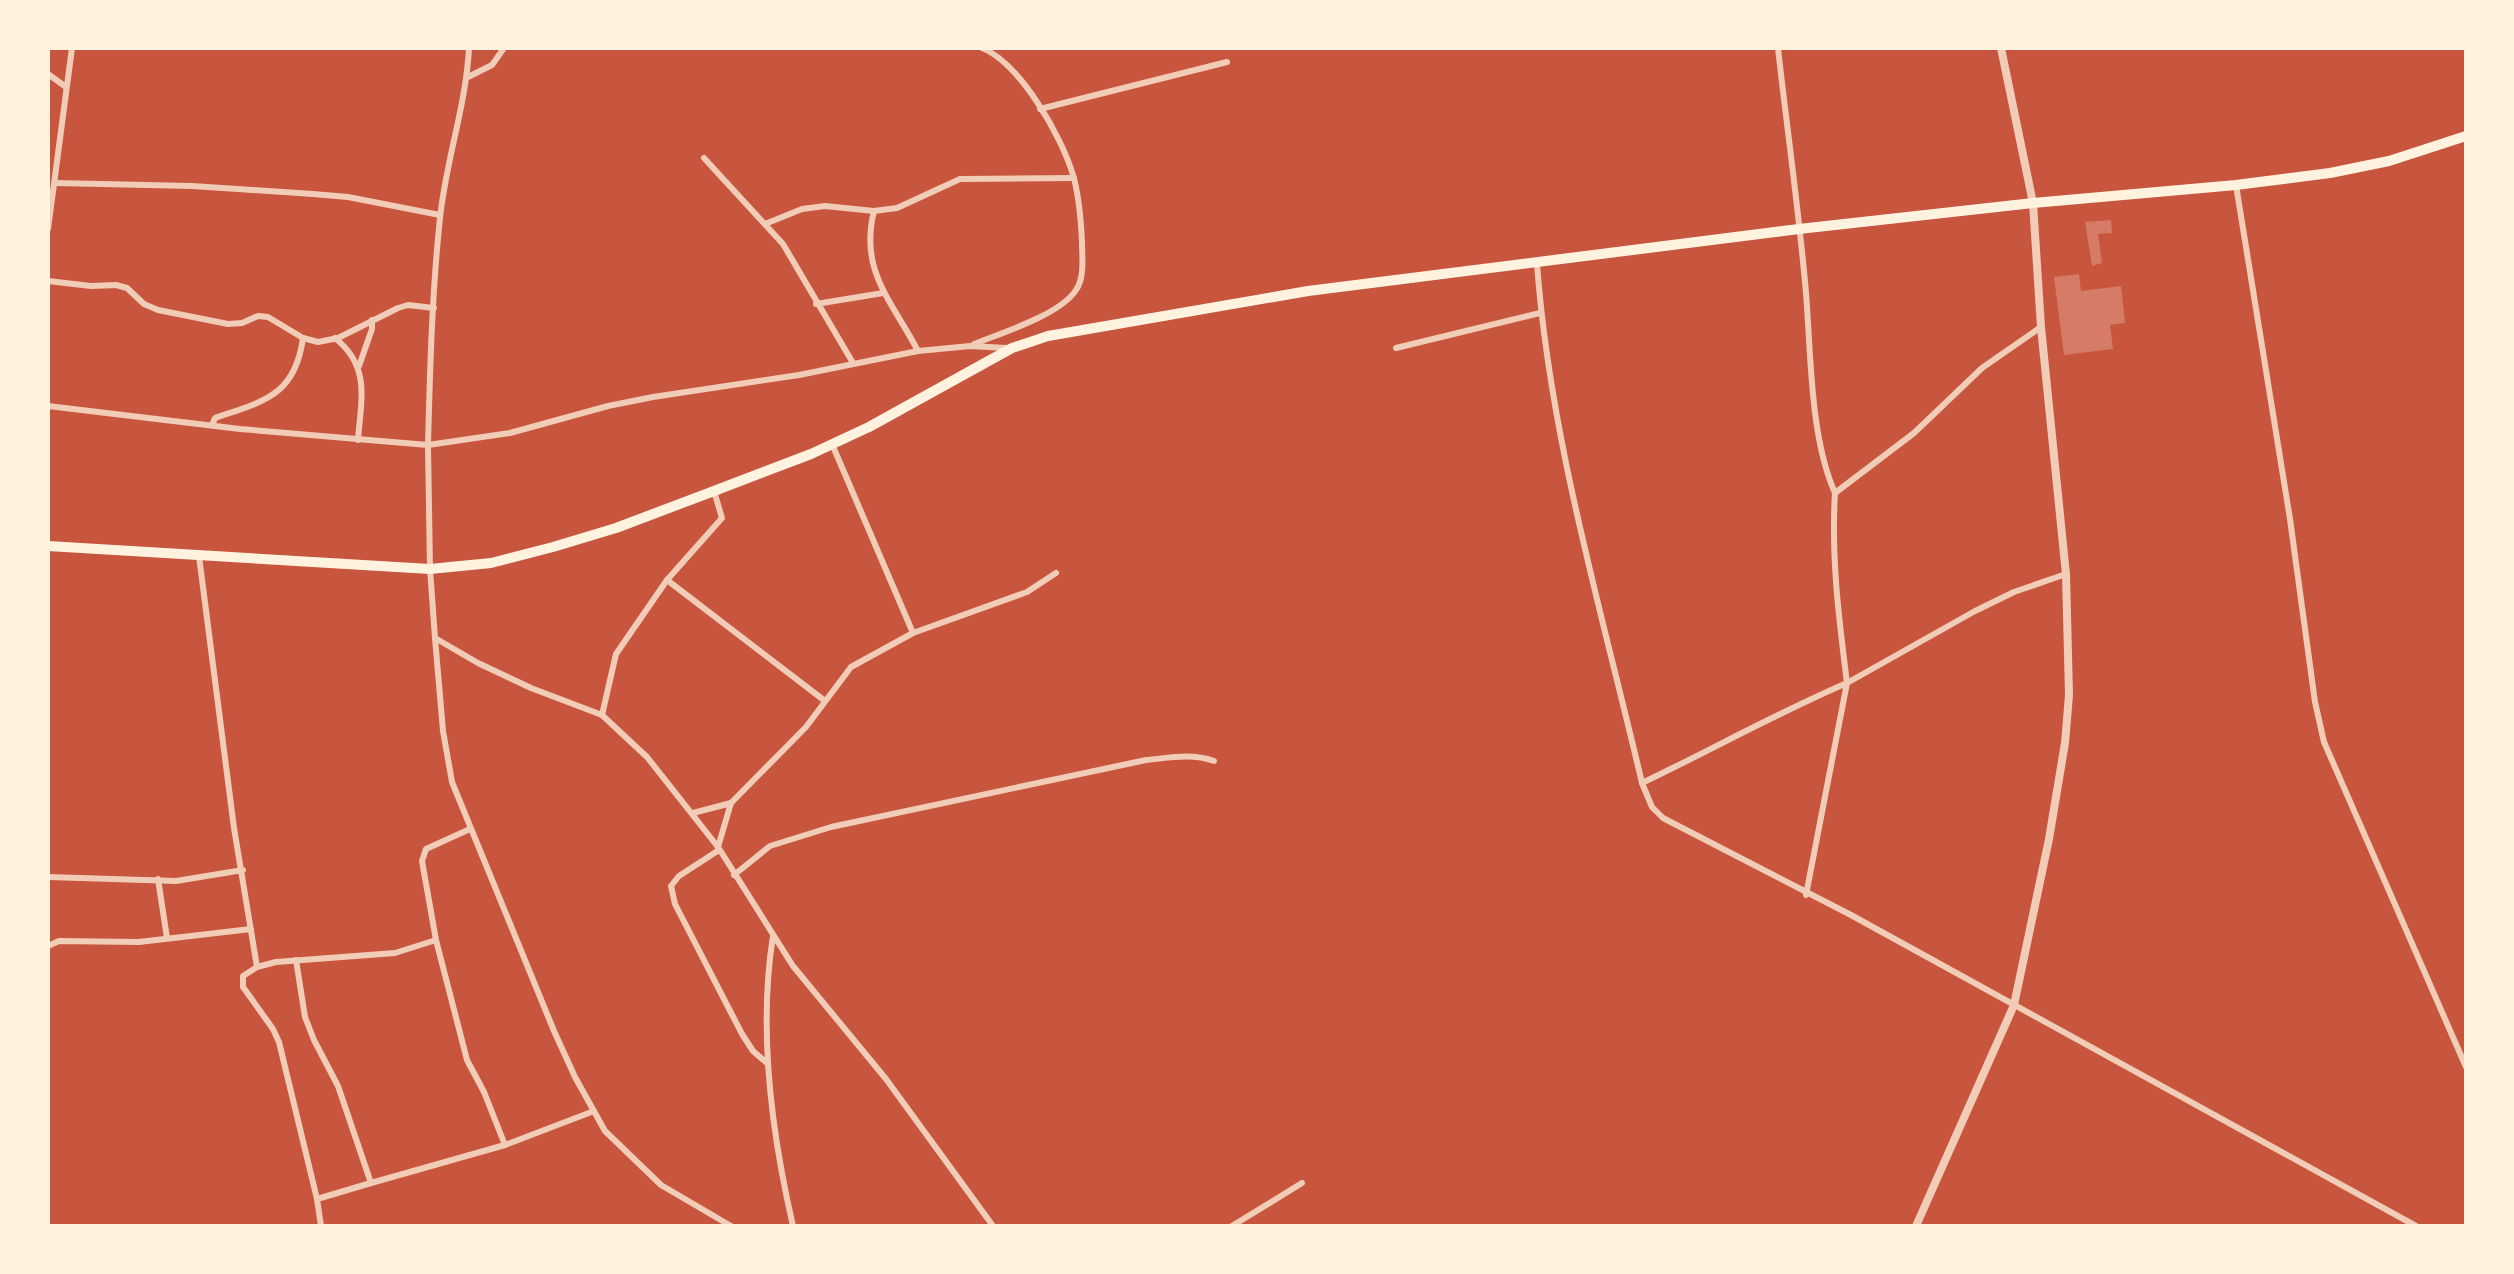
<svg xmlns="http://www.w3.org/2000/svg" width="2514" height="1274" viewBox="0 0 2514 1274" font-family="Montserrat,sans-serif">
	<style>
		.building { fill: #d67c66 }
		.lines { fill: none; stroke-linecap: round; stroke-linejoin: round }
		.minor { stroke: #f1ccb7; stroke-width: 6 }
		.tertiary { stroke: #f1ccb7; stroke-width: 8 }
		.trunk { stroke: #fff3e0; stroke-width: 10 }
	</style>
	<rect width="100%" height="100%" fill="#c8553d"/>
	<g class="building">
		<path d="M2111,220L2112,233L2098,234L2102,263L2092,266L2085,222Z"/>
		<path d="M2079,274L2081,291L2121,286L2125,323L2110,325L2113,349L2064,355L2054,277Z"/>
	</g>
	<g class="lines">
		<g class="minor">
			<path d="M1778,48C1787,129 1799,211 1806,293C1811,354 1810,437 1835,493"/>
			<path d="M48,74L66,87"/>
			<path d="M468,77L492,65L504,48"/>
			<path d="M1040,109L1227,62"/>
			<path d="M704,158L783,244L853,363"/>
			<path d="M55,183L192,186L313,194L348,197L440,215"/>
			<path d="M2236,185L2290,519L2315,702L2324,742L2466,1067"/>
			<path d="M874,211C859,271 892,301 918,351"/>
			<path d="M765,224L802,209L825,206L874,211L897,208L960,179L1074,178"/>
			<path d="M48,229L72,48"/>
			<path d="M1537,264C1550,439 1602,612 1642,783L1652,807L1663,818L1851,915L2416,1226"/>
			<path d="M48,281L91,286L116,285L127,288L144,304L158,310L228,324L242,323L258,316L268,317L303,338L318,342L338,338L398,308L408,305L434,308"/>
			<path d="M816,304L883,293"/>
			<path d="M335,338C371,367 361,399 358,440"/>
			<path d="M974,344C1001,333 1060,315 1076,290C1085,277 1082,257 1082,242C1081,221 1079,195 1073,175C1062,137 1020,63 982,48"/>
			<path d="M1396,348L1540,313"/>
			<path d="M359,366L372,329V320"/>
			<path d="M48,406L240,429L428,445C430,369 432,293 440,218C446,160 466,106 469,48"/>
			<path d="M212,425L215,418C264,401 295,396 303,338"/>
			<path d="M832,444L913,633"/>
			<path d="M199,556L234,828L257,967L276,962L395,953L436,940"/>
			<path d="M667,580L825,701"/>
			<path d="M435,638L443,731L452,782L554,1031L575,1077L605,1131L661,1185L731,1226"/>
			<path d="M602,715L616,654L667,580L722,518L714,491"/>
			<path d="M1642,783C1711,750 1777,713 1847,683C1839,619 1831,558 1835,493L1914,433L1982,368L2041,327"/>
			<path d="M731,803L806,727L851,667L913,633L1027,592L1056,573"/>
			<path d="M693,813L731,803L718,847"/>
			<path d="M470,829L426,849L422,861L436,940L467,1060L484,1092L505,1145L594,1111"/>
			<path d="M719,850L679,876L671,886L675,904L742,1034L753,1051L768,1064"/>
			<path d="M734,875L770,846L831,827L1146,760C1169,758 1191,753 1214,761"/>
			<path d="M48,877L176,881L243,870"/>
			<path d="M158,879L167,938"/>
			<path d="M1806,895L1847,683L1975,611L2014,592L2066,574"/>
			<path d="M773,936C758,1029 772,1135 793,1226"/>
			<path d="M48,946L59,941L139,942L251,929"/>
			<path d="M296,960L305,1017L314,1040L338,1086L371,1183L505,1145"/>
			<path d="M257,967L243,976V987L273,1029L279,1042L317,1199L321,1226"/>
			<path d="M317,1199L371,1183"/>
			<path d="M993,1226L886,1079L793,966L718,847L647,757L602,715L531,688L478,663L435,638L430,569L428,445L510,433L608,406L653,397L799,375L918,351L970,346L1007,348"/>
			<path d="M1232,1226L1302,1183"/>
		</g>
		<path class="tertiary" d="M1916,1226L2014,1005L2049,839L2065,743L2069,695L2066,574L2041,327L2033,203L2001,48"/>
		<path class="trunk" d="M48,546L430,569L491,563L553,547L616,528L714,491L811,454L869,427L1012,348L1048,336L1308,291L1799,229L2033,203L2236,185L2330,173L2389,161L2466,136"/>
	</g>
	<rect width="2514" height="1274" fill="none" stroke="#fff3e0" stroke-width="100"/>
</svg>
